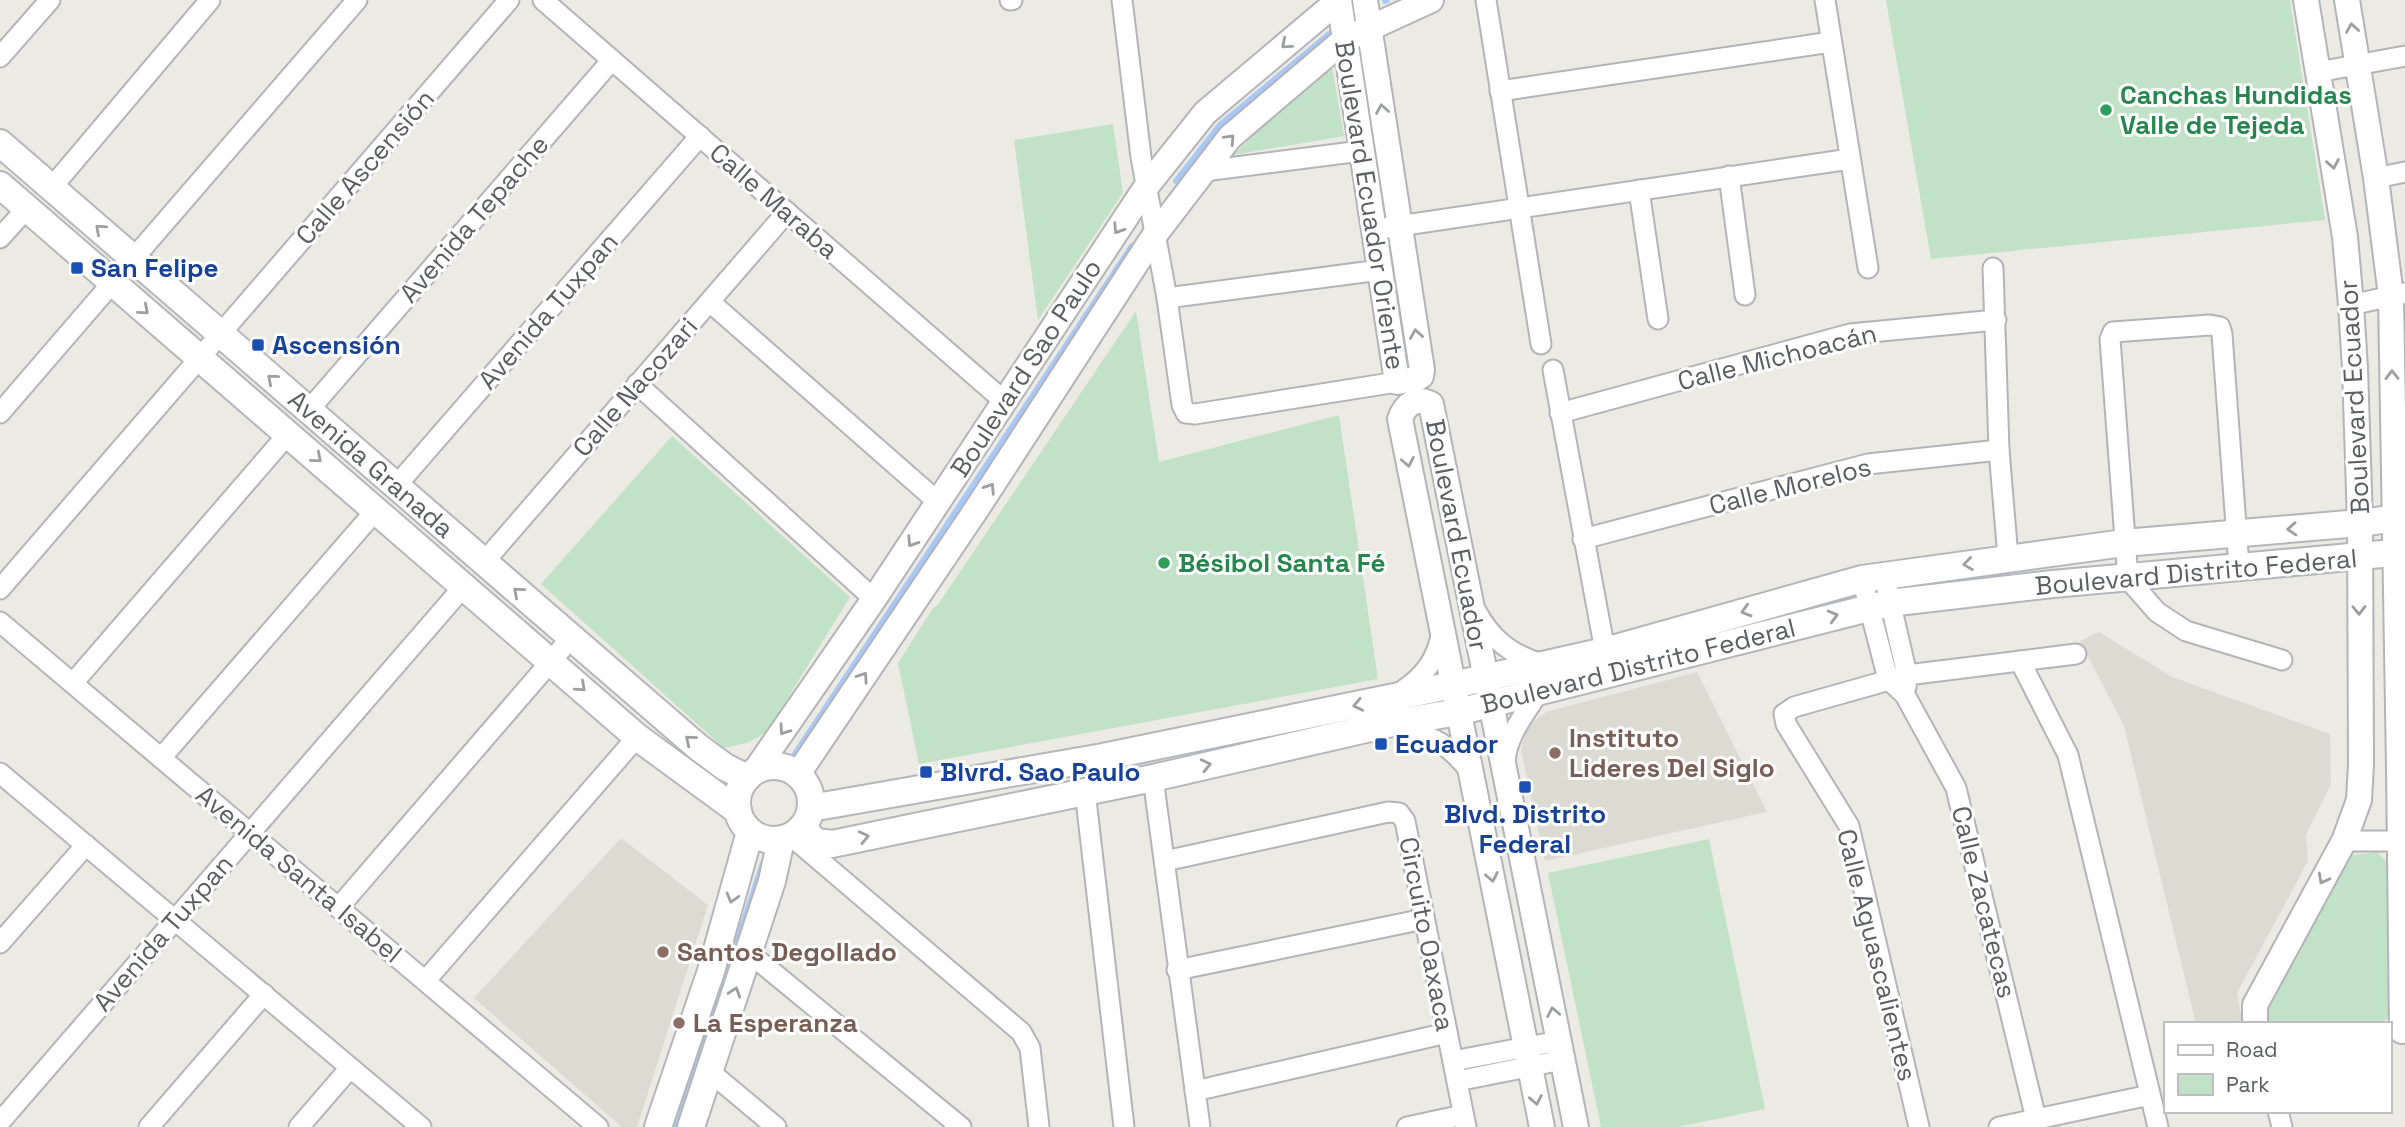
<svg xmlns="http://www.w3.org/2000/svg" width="2405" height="1127" viewBox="0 0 2405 1127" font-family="'Space Grotesk',sans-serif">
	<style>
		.education { fill: #dcdbd1 }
		.green { fill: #c1e2c6 }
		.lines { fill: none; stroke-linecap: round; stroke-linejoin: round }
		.stream { stroke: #a8c9f7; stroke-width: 6 }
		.minor-casing { stroke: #b3b4b9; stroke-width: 23 }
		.tertiary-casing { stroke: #b3b4b9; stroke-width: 28 }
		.secondary-casing { stroke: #b4b6bc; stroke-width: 30 }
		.minor { stroke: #fff; stroke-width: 19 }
		.tertiary { stroke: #fff; stroke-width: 24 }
		.secondary { stroke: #fff; stroke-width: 26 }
		.oneway { stroke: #9d9ea1 }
		.leisure-dot { fill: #2e9e5b; stroke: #fff; stroke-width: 2.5 }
		.transit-dot { fill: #1a4fb4; stroke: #fff; stroke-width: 2.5 }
		.education-dot { fill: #8d6e63; stroke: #fff; stroke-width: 2.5 }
		.labels { text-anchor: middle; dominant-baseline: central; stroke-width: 6; stroke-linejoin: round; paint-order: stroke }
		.leisure-label { font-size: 26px; font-weight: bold; fill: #27864d; stroke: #fff; text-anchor: start }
		.street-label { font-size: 26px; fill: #5b5d62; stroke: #fff }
		.transit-label { font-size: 26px; font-weight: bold; fill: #164399; stroke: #fff; text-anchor: start }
		.education-label { font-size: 26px; font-weight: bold; fill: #785e54; stroke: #fff; text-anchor: start }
	</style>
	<rect width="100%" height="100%" fill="#ecebe3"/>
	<g class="education">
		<path d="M2099,632L2172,677L2330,734L2331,785L2306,835L2308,861L2237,993L2242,1020L2227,1024H2196L2124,726L2080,641Z"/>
		<path d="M1697,672L1767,812L1545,861L1521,750L1526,727L1546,712Z"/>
		<path d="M621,838L708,905L637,1127H622L474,998Z"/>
	</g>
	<g class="green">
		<path d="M1886,0H2290L2325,220L1931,259Z"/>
		<path d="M1332,66L1344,136L1233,155L1286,103Z"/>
		<path d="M1113,124L1123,193L1038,320L1014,140Z"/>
		<path d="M1136,311L1159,462L1339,415L1378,679L919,764L898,663L933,608L937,606Z"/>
		<path d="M672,436L850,597L767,732L747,743L724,748L541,584Z"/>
		<path d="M1709,839L1765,1109L1678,1127H1601L1548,873Z"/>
		<path d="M2377,852L2388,863L2392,1013L2382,1024H2268L2266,1014L2347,856Z"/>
	</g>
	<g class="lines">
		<g class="stream">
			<path d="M1385,1L1387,0"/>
			<path d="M1176,181L1220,125L1334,30"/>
			<path d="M791,760L1132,246"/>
			<path d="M676,1127L763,863"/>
		</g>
		<g class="minor-casing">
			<g id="minor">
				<path d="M543,0L1004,401"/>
				<path d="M1010,0H1012"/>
				<path d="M1122,0L1141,157L1167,298L1182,405L1186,413L1195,414L1397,382"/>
				<path d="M1486,0L1541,344"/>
				<path d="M1825,0L1868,268"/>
				<path d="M0,57L50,0"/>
				<path d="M2318,72L2405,56"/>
				<path d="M1500,91L1831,42"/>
				<path d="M1204,171L1361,151"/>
				<path d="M1729,176L1745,295"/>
				<path d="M2376,178L2405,172"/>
				<path d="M53,186L210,0"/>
				<path d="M1639,190L1658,319"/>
				<path d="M1385,228L1850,159"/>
				<path d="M0,238L27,208"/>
				<path d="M133,259L357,0"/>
				<path d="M1993,268L1999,450L2008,558"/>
				<path d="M1167,298L1380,270"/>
				<path d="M710,302L938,502"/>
				<path d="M2351,305L2405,293"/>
				<path d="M1553,370L1605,651"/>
				<path d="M637,384L874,599"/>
				<path d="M308,411L612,60"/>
				<path d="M0,413L113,282"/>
				<path d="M1560,413L1850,334L1996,320"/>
				<path d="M396,486L700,136"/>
				<path d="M1583,539L1868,464L1999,450"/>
				<path d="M484,562L787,212"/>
				<path d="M2239,567L2222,334L2220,327L2210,325L2113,332L2110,339L2128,579L2157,612L2186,631L2282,660"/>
				<path d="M1884,575L1907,675L1906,687"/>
				<path d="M1862,579L1888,679L1905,695L1956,788L2036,1119"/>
				<path d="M0,589L509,0"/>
				<path d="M1476,611C1491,639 1511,655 1542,664"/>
				<path d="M0,622L598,1127"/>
				<path d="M2020,661L2068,755L2158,1127"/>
				<path d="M73,683L288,434"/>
				<path d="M1399,693C1424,677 1437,660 1442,631"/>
				<path d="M1393,726C1432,738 1442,737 1470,771"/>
				<path d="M161,758L376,510"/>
				<path d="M1505,761C1507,736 1524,715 1538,693"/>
				<path d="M0,773L421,1127"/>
				<path d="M1153,778L1200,1127"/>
				<path d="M1085,791L1124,1127"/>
				<path d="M791,836L1021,1032L1030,1048L1039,1127"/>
				<path d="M2344,841H2399"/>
				<path d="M1165,861L1388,812L1399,813L1405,821L1466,1127"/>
				<path d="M339,907L571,638"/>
				<path d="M0,943L86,845"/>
				<path d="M748,952L961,1127"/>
				<path d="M1177,970L1424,919"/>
				<path d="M426,980L637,737"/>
				<path d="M1453,1061L1559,1041"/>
				<path d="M709,1071L776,1127"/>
				<path d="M1457,1081L1562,1060"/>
				<path d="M1195,1091L1447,1033"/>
				<path d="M2278,1111L2282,1127"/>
				<path d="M0,1122L464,586"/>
				<path d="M149,1127L264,994"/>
				<path d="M299,1127L350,1068"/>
				<path d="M1407,1127L1463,1115"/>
				<path d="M1919,1127L1849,826L1786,724L1784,714L1794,707L1907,675L2076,654"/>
				<path d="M1999,1127L2150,1095"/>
			</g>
		</g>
		<g class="tertiary-casing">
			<g id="tertiary">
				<path d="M1339,0L1397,382L1416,379L1421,376L1422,370L1365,0"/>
				<path d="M2347,0L2376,178L2391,296L2399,767L2402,1031"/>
				<path d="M755,771L874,599L1146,187L1205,113L1339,0"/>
				<path d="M798,774L978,507L1154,236L1230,137L1344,40L1431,0"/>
				<path d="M2255,1024V1005L2344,841L2359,800L2361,764L2360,523L2355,368L2351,305L2345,237L2306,0"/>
				<path d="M1542,1127L1400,419C1405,405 1415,396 1431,404L1576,1127"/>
			</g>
		</g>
		<g class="secondary-casing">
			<g id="secondary">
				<path d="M0,143L698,747L725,767L747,778"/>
				<path d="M0,185L637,737L738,811"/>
				<circle cx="774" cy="803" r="37"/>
				<path d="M811,808L1103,757L1453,685L1605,651L1862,579L2124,543L2360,523L2405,517"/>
				<path d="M802,828L816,842L832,844L1153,778L1388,724L1458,712L1889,603L2053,584L2405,552"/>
				<path d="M658,1127L711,971L750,832"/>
				<path d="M691,1127L772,881L781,840"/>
			</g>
		</g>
		<use href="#minor" class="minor"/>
		<use href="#tertiary" class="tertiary"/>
		<use href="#secondary" class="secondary"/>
	</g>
	<defs><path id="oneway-chevron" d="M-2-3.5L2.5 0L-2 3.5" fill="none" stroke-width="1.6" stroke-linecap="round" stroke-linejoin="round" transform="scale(1.75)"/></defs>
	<g class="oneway">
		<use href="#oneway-chevron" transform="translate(2352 28) rotate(-99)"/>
		<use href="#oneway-chevron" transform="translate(1286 44) rotate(140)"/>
		<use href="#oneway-chevron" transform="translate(1382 109) rotate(-99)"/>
		<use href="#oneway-chevron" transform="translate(1230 139) rotate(-47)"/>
		<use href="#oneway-chevron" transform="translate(2333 164) rotate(80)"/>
		<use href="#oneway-chevron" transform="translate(100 229) rotate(-138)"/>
		<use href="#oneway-chevron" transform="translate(1118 229) rotate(123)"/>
		<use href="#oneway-chevron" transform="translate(144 310) rotate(41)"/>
		<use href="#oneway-chevron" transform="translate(1416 334) rotate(-99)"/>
		<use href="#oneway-chevron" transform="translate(2392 375) rotate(-91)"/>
		<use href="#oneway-chevron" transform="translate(272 379) rotate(-139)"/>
		<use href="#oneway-chevron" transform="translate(317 458) rotate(41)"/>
		<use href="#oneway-chevron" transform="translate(1408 462) rotate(79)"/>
		<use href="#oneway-chevron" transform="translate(990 488) rotate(-57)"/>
		<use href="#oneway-chevron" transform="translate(2292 529) rotate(176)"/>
		<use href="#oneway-chevron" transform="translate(912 542) rotate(123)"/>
		<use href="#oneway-chevron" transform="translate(1968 564) rotate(172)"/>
		<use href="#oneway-chevron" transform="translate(518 592) rotate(-139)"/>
		<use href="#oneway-chevron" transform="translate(2359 610) rotate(89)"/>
		<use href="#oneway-chevron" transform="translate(1746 611) rotate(164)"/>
		<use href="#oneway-chevron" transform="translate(1833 616) rotate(-15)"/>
		<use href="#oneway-chevron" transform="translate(863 677) rotate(-56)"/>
		<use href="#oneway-chevron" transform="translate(581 687) rotate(42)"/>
		<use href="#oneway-chevron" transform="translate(1358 705) rotate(168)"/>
		<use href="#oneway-chevron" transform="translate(784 730) rotate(125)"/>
		<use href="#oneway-chevron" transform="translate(690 740) rotate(-140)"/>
		<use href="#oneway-chevron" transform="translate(1206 765) rotate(-13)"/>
		<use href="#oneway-chevron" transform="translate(864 837) rotate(-12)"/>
		<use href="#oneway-chevron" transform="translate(1492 877) rotate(79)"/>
		<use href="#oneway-chevron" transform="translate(2323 879) rotate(118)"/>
		<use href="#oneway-chevron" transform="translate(732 898) rotate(106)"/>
		<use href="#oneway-chevron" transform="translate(735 992) rotate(-72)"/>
		<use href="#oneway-chevron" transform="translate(1553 1012) rotate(-101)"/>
		<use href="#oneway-chevron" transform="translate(1536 1100) rotate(79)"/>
	</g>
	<g class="leisure-dot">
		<circle cx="2106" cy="110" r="7"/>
		<circle cx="1164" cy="563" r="7"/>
	</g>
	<g class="transit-dot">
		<rect x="70" y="261" width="14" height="14" rx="3.5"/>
		<rect x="251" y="338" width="14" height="14" rx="3.5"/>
		<rect x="1374" y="737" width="14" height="14" rx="3.5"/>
		<rect x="919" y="765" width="14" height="14" rx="3.5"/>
		<rect x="1518" y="780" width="14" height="14" rx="3.5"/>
	</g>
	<g class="education-dot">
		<circle cx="1555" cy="753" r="7"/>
		<circle cx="663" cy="952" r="7"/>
		<circle cx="679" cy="1023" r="7"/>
	</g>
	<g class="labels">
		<g class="leisure-label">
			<text x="2120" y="95">Canchas Hundidas<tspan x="2120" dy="30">Valle de Tejeda</tspan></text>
			<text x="1178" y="563">Bésibol Santa Fé</text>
		</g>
		<g class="street-label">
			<text transform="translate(365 167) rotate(-49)">Calle Ascensión</text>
			<text transform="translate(774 201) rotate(41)">Calle Maraba</text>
			<text transform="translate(1370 205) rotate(81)">Boulevard Ecuador Oriente</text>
			<text transform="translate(474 219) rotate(-49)">Avenida Tepache</text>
			<text transform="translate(548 311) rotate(-49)">Avenida Tuxpan</text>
			<text transform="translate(1777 357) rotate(-14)">Calle Michoacán</text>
			<text transform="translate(1026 368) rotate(-57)">Boulevard Sao Paulo</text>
			<text transform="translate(635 387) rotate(-49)">Calle Nacozari</text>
			<text transform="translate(2354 397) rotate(-93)">Boulevard Ecuador</text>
			<text transform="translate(371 464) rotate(41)">Avenida Granada</text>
			<text transform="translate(1790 486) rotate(-14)">Calle Morelos</text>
			<text transform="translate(1457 535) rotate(79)">Boulevard Ecuador</text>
			<text transform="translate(2196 572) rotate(-5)">Boulevard Distrito Federal</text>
			<text transform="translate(1638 666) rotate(-14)">Boulevard Distrito Federal</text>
			<text transform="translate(299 874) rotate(40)">Avenida Santa Isabel</text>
			<text transform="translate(1984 902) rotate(76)">Calle Zacatecas</text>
			<text transform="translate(163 933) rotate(-49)">Avenida Tuxpan</text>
			<text transform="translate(1427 934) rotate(79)">Circuito Oaxaca</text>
			<text transform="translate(1877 955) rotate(76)">Calle Aguascalientes</text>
		</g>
		<g class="transit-label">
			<text x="91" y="268">San Felipe</text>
			<text x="272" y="345">Ascensión</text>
			<text x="1395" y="744">Ecuador</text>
			<text x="940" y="772">Blvrd. Sao Paulo</text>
			<text x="1525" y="814" text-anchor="middle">Blvd. Distrito<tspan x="1525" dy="30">Federal</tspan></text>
		</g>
		<g class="education-label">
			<text x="1569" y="738">Instituto<tspan x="1569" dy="30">Lideres Del Siglo</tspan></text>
			<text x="677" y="952">Santos Degollado</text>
			<text x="693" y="1023">La Esperanza</text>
		</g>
	</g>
	<rect x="2164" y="1022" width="228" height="91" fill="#ffffff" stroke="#bdbec0" stroke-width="2"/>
	<rect x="2178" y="1045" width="35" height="10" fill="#ffffff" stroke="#bdbec0" stroke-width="2"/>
	<text x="2226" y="1057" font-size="21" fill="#5b5d62">Road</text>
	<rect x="2178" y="1074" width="35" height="21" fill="#c1e2c6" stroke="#bdbec0" stroke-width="2"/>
	<text x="2226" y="1092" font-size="21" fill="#5b5d62">Park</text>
</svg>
